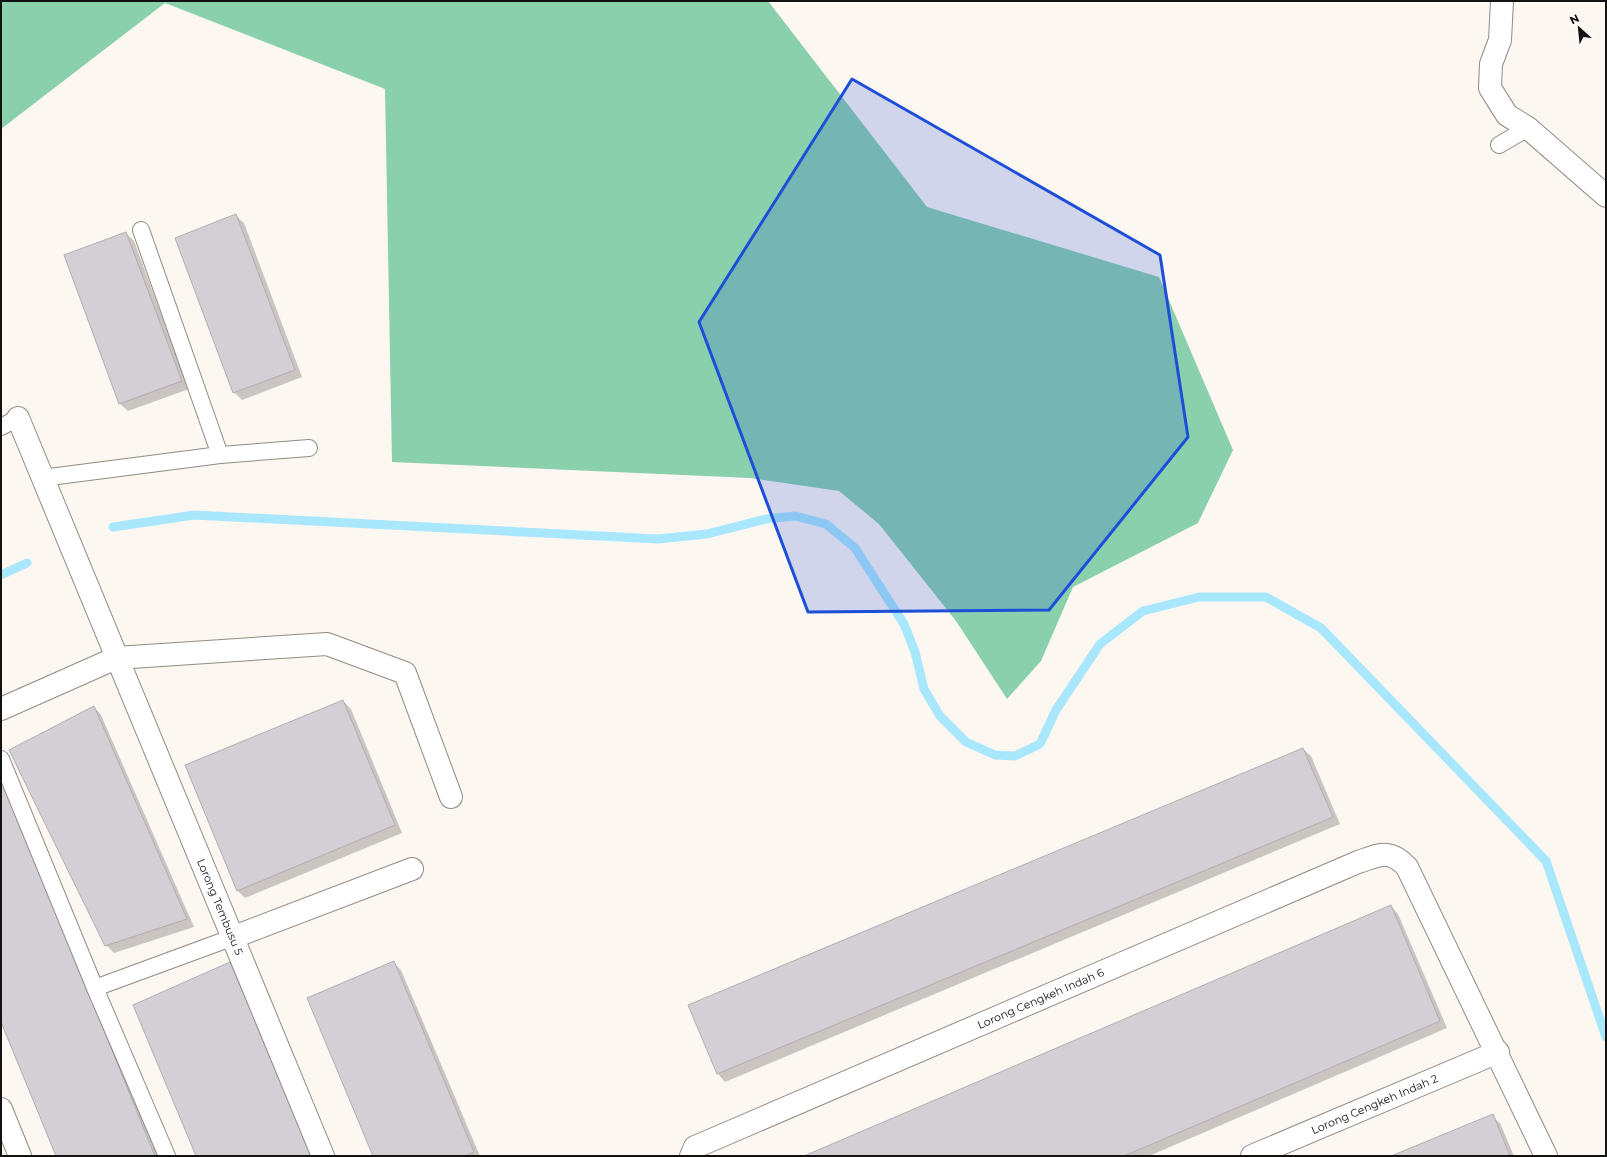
<svg xmlns="http://www.w3.org/2000/svg" width="1607" height="1157" viewBox="0 0 1607 1157" font-family="Montserrat,sans-serif">
	<style>
		.forest { fill: #8bd0ad }
		.shadow { fill: #0003 }
		.lines { fill: none; stroke-linecap: round; stroke-linejoin: round }
		.stream { stroke: #a9e7fc; stroke-width: 9 }
		.building { fill: #d4ced5; stroke: #b2acb3 }
		.service-casing { stroke: #918b85; stroke-width: 18 }
		.minor-casing { stroke: #918b85; stroke-width: 24 }
		.service { stroke: #fff; stroke-width: 16 }
		.minor { stroke: #fff; stroke-width: 22 }
		.marked { fill: #1d4ed8; fill-opacity: 0.2; stroke: #1d4ed8; stroke-width: 3; stroke-linejoin: round }
		.labels { text-anchor: middle; dominant-baseline: central; stroke-width: 3; stroke-linejoin: round; paint-order: stroke }
		.street-label { font-size: 11px; fill: #141210; stroke: #fff }
	</style>
	<rect width="100%" height="100%" fill="#fdf7f1"/>
	<path class="forest" d="M1,1H768L927,207L1159,277L1233,450L1198,523L1073,587L1041,661L1007,699L956,621L879,524L839,491L750,478L392,462L385,89L165,3L1,129Z"/>
	<g class="shadow">
		<path d="M236,216L244,223L302,377L242,400L234,392Z"/>
		<path d="M126,233L134,241L189,389L128,411L120,404Z"/>
		<path d="M343,701L351,709L402,833L245,898L238,891Z"/>
		<path d="M94,707L101,715L194,927L114,953L106,945Z"/>
		<path d="M1303,749L1311,756L1340,824L725,1082L718,1074Z"/>
		<path d="M1,768L159,1156H56L1,1020Z"/>
		<path d="M1391,906L1398,914L1447,1028L1149,1156H807Z"/>
		<path d="M230,963L238,971L317,1156H198Z"/>
		<path d="M394,963L401,970L480,1156H374Z"/>
		<path d="M1492,1116L1500,1123L1514,1156H1393Z"/>
	</g>
	<g class="lines">
		<g class="stream">
			<path d="M113,527L194,515L658,539L707,534L766,519L795,516L826,524L855,548L904,624L915,652L924,689L940,716L966,742L995,755L1015,756L1040,744L1056,710L1100,644L1143,611L1199,597H1266L1321,628L1546,861L1606,1037"/>
			<path d="M1,575L27,563"/>
		</g>
	</g>
	<g class="building">
		<path d="M236,214L295,370L233,393L175,238Z"/>
		<path d="M126,232L182,381L119,404L64,255Z"/>
		<path d="M343,700L395,825L237,891L185,765Z"/>
		<path d="M94,706L187,919L105,946L9,750Z"/>
		<path d="M1303,748L1333,817L717,1074L688,1005Z"/>
		<path d="M1,777L155,1156H56L1,1022Z"/>
		<path d="M1391,905L1440,1021L1124,1156H804Z"/>
		<path d="M394,961L474,1152L465,1156H373L307,998Z"/>
		<path d="M230,962L313,1156H196L133,1005Z"/>
		<path d="M1493,1114L1510,1156H1391Z"/>
	</g>
	<g class="lines">
		<g class="service-casing">
			<g id="service">
				<path d="M1499,145L1528,128"/>
				<path d="M141,230L220,455"/>
				<path d="M1,427L18,418"/>
				<path d="M42,478L220,455L309,448"/>
				<path d="M1,759L95,988"/>
				<path d="M167,1156L95,988L231,938"/>
			</g>
		</g>
		<g class="minor-casing">
			<g id="minor">
				<path d="M1502,1L1500,40L1491,64L1490,88L1507,115L1528,128L1606,196"/>
				<path id="s1" d="M18,418L323,1156"/>
				<path d="M1,709L116,658L327,644L405,673L451,797"/>
				<path d="M231,938L412,869"/>
				<path d="M1,1109L20,1156"/>
				<path id="s2" d="M691,1156L695,1147L707,1142L1358,862C1380,855 1389,848 1407,867L1546,1156"/>
				<path id="s3" d="M1252,1156L1498,1052"/>
			</g>
		</g>
		<use href="#service" class="service"/>
		<use href="#minor" class="minor"/>
	</g>
	<path class="marked" d="M852,79L1160,255L1188,437L1049,610L808,612L699,322Z"/>
	<g class="labels">
		<g class="street-label">
			<text stroke="none"><textPath href="#s1" startOffset="529">Lorong Tembusu 5</textPath></text>
			<text stroke="none"><textPath href="#s2" startOffset="386">Lorong Cengkeh Indah 6</textPath></text>
			<text stroke="none"><textPath href="#s3" startOffset="133">Lorong Cengkeh Indah 2</textPath></text>
		</g>
	</g>
	<rect width="1607" height="1157" fill="none" stroke="#141210" stroke-width="4"/>
	<g transform="translate(1579 28) rotate(333)" stroke="#ffffff" stroke-width="3" paint-order="stroke">
	<path d="M0-3L7 15L0 10L-7 15Z" fill="#141210"/>
	<text y="-6" font-size="11" font-weight="bold" text-anchor="middle" fill="#141210">N</text>
	</g>
</svg>
